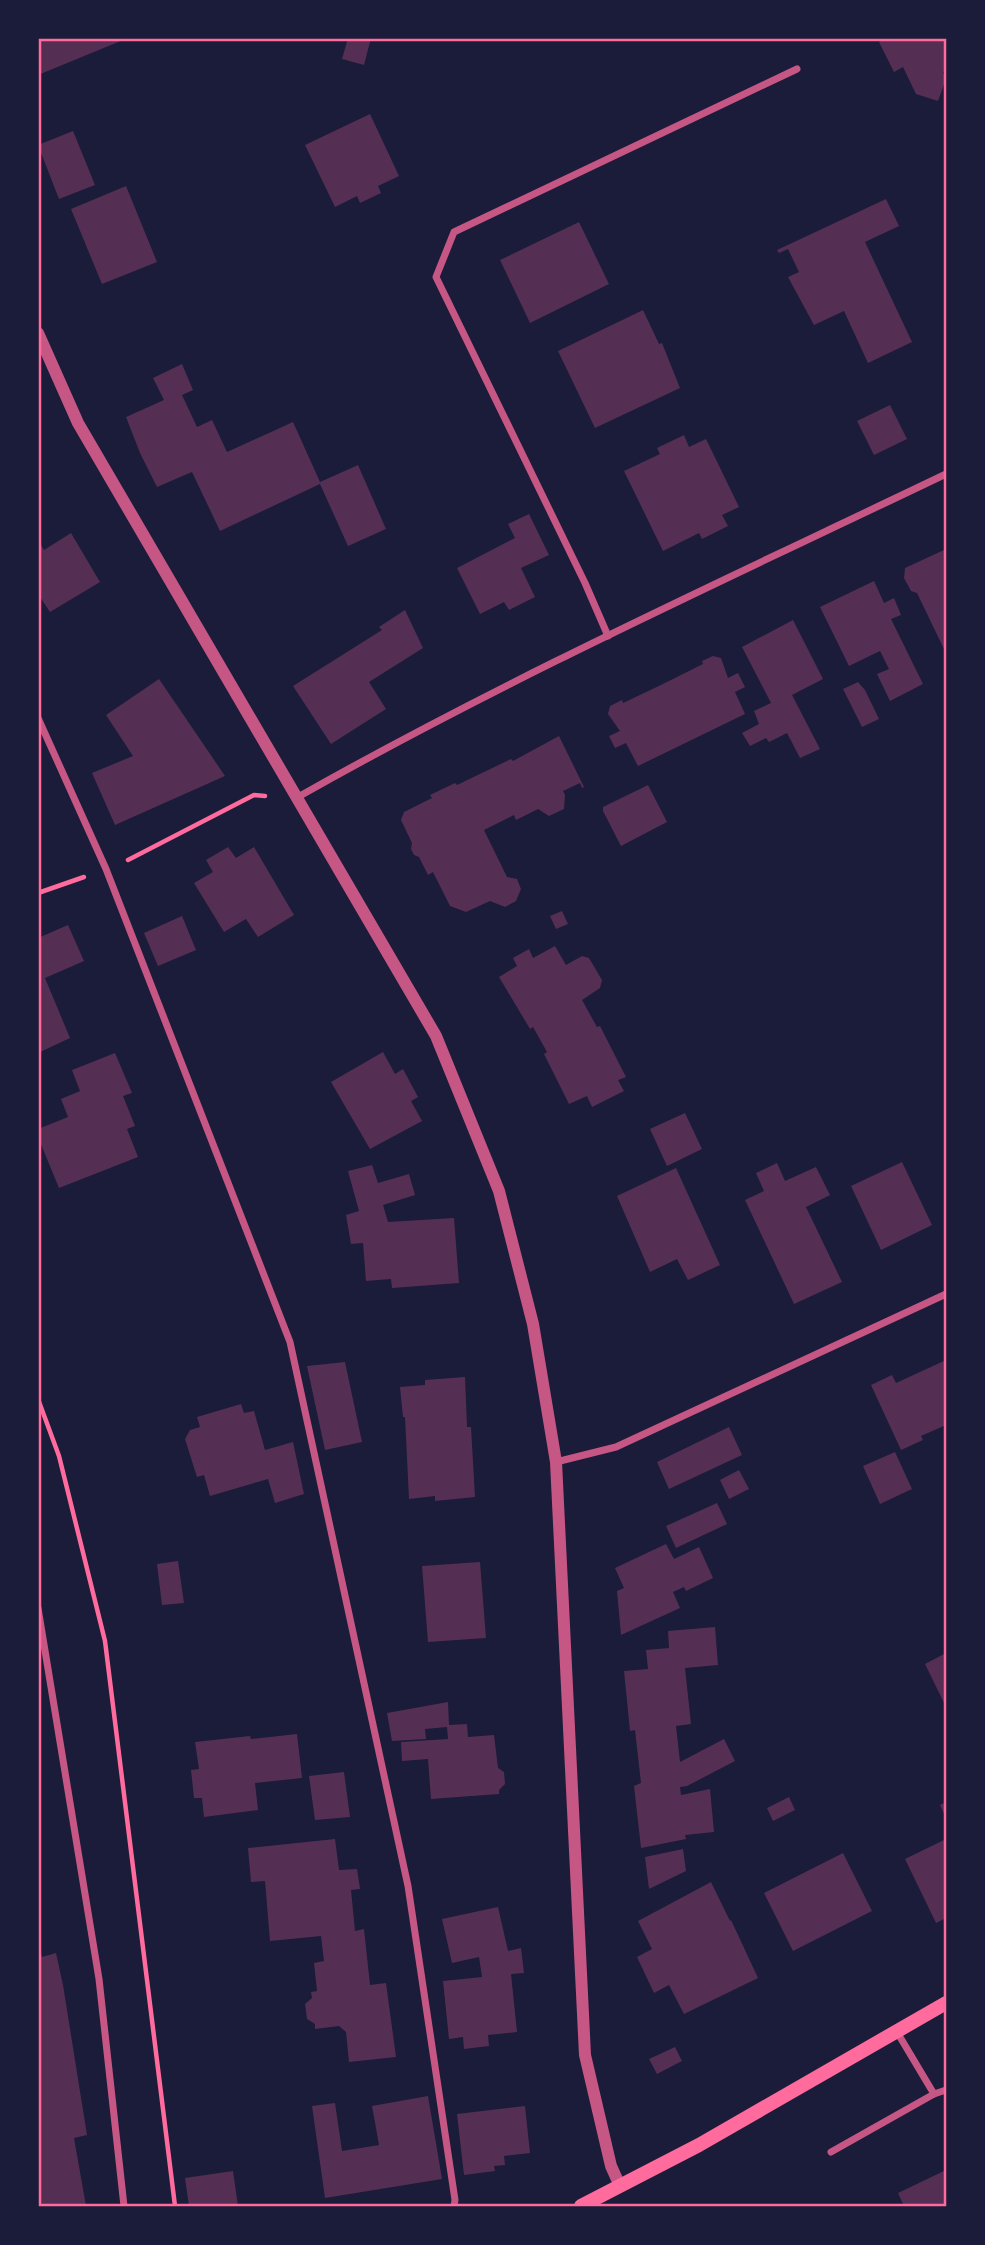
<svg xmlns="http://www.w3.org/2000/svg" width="985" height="2245" viewBox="0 0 985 2245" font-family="'Fira Sans',sans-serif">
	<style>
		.building { fill: #542f53 }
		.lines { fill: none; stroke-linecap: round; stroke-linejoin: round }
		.path { stroke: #ff6b9d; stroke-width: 4.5 }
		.minor { stroke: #c65784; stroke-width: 7 }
		.tertiary { stroke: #c65784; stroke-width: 12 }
		.secondary { stroke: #ff6b9d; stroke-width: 14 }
		.neatline { fill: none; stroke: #ff6b9d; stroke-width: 2.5 }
	</style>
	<rect width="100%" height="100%" fill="#1b1b3a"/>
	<g class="building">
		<path d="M38,38H128L38,75Z"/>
		<path d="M348,38H371L364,65L342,59Z"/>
		<path d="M886,38H946V70L943,72L946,79L938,101L916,94L903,67L894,72L879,42Z"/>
		<path d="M370,114L399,176L378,186L381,193L360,203L357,196L335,207L305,145Z"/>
		<path d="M73,131L95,185L59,199L38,145Z"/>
		<path d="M126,186L157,262L102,284L71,209Z"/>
		<path d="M886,199L899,226L865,242L912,342L868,363L844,311L814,325L788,277L799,272L788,249L779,253L777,250Z"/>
		<path d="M579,222L609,284L530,323L500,260Z"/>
		<path d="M643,310L659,344L662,343L680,388L595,428L558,351Z"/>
		<path d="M182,364L193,390L182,395L197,427L212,420L227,452L293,422L320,482L358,465L386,529L348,546L320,484L220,531L192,472L157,487L140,453L126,417L164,400L153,378Z"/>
		<path d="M890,405L907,439L874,455L857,421Z"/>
		<path d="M684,435L689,447L706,439L739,507L722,515L728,526L702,539L699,533L663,551L624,471L660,454L657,448Z"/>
		<path d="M529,514L549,555L521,568L535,597L509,610L504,602L480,614L457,568L515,538L508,524Z"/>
		<path d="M71,533L100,582L50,612L38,594V540L44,550Z"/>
		<path d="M946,549V648L944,649L917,593L911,591L904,578L905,568Z"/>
		<path d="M874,581L884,603L894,598L901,615L891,619L923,684L890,701L877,674L889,669L880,651L849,666L820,607Z"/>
		<path d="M405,610L423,648L369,682L386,709L331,744L293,686L382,630L379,627Z"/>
		<path d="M793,620L823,679L792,695L820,749L800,758L787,733L769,742L766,738L750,746L742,733L759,724L754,711L771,703L742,647Z"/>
		<path d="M713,656L721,658L728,678L738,673L745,687L735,692L745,714L638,766L626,743L615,748L609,736L620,731L608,714L610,706L622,700L623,703L663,684L703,664L702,661Z"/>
		<path d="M159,679L225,776L115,825L92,773L133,756L106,715Z"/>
		<path d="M858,682L865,690L879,719L862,727L843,689Z"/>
		<path d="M559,736L584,787L582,788L580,783L563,791L565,795L564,809L549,816L538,809L516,820L514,815L484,830L507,877L517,879L521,889L516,901L505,907L490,901L466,912L450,906L433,872L428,875L419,857L414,855L411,849L412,843L401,820L404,812L432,798L430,795L455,783L457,785L511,759L513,761Z"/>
		<path d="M648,785L667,822L621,846L603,811V807Z"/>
		<path d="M228,847L236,858L254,847L294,915L258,937L246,919L224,932L194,883L213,872L206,860Z"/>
		<path d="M562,911L568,924L556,929L550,916Z"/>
		<path d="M182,916L196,950L158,966L144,933Z"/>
		<path d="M68,925L84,961L45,978L70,1038L38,1053V938Z"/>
		<path d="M555,946L566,965L582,956L589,958L602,980L600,988L582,1000L597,1027L600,1026L626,1077L618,1080L624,1091L592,1107L587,1096L569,1104L544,1054L547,1052L533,1027L530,1029L499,977L517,966L513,958L529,949L533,958Z"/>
		<path d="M383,1052L395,1074L403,1069L418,1097L411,1101L422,1121L370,1149L331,1082Z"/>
		<path d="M115,1053L132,1093L123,1096L135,1126L127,1129L138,1157L59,1188L38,1137V1129L68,1117L61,1099L80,1091L72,1070Z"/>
		<path d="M685,1113L702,1149L667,1166L650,1129Z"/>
		<path d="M902,1162L932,1225L881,1250L851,1186Z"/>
		<path d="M777,1163L785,1181L816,1167L830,1195L806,1207L842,1282L794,1304L745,1200L764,1191L756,1173Z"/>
		<path d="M372,1165L378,1183L409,1174L415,1195L383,1205L388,1222L454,1218L459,1283L392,1288L391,1279L366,1281L363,1243L351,1244L346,1215L359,1211L348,1171Z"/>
		<path d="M676,1168L720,1265L688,1280L677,1259L650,1272L617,1196Z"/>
		<path d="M946,1360V1425L921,1436L923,1440L901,1450L871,1385L892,1375L896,1383Z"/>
		<path d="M345,1362L362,1442L325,1450L307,1366Z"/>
		<path d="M465,1377L467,1427H471L475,1497L435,1501V1496L409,1499L405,1417H403L400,1387L425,1385V1380Z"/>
		<path d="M241,1404L244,1413L254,1411L265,1450L293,1442L304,1494L275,1503L268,1479L210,1496L204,1475L197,1477L185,1439L190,1430L200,1427L197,1417Z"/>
		<path d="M729,1427L742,1455L669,1489L657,1462Z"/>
		<path d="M895,1452L912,1489L880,1504L863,1466Z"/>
		<path d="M739,1470L749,1489L729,1499L720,1480Z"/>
		<path d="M717,1503L727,1524L676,1548L666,1526Z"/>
		<path d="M666,1544L674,1559L699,1547L713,1578L686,1591L684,1587L673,1592L680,1608L621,1635L617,1591L624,1588L615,1568Z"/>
		<path d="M178,1561L184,1603L162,1605L157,1564Z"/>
		<path d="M480,1562L486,1638L428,1642L422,1566Z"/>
		<path d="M715,1627L718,1665L685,1668L691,1724L676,1726L680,1762L724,1739L735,1761L687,1786L680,1787L681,1795L710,1789L714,1832L685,1835L686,1839L641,1848L634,1786L641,1783L635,1730L630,1731L624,1671L648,1669L646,1650L669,1648L668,1631Z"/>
		<path d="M946,1653V1707L925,1664Z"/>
		<path d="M448,1702L449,1725L467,1724L468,1737L494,1735L498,1768L504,1772L505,1784L499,1790V1794L431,1799L428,1759L402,1761L401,1742L448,1739L447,1727L425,1729L426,1739L392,1741L387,1713Z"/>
		<path d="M297,1734L302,1778L255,1783L258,1810L204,1817L202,1798H194L191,1770L199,1769L195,1742L250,1736L251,1739Z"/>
		<path d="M344,1772L350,1817L315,1820L309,1776Z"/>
		<path d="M789,1797L795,1810L773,1821L767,1808Z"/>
		<path d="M946,1802V1818L940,1805Z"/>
		<path d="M335,1839L339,1870L357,1869L360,1889L351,1890L355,1931L364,1929L370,1985L386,1983L396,2057L349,2062L346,2032L339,2026L315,2029V2024L307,2019L305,2004L312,1998L311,1992L317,1991L314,1963L324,1961L321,1936L270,1941L265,1881L251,1882L248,1848Z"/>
		<path d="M946,1839V1918L936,1923L905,1859Z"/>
		<path d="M683,1849L686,1871L649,1889L645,1857Z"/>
		<path d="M843,1853L872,1911L793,1951L764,1893Z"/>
		<path d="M711,1882L730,1921L731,1920L758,1978L684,2014L669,1985L654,1993L637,1957L652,1949L638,1921Z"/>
		<path d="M498,1907L508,1951L521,1948L524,1973L511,1974L517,2032L488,2035L489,2046L464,2049L463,2037L449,2039L443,1981L482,1977L479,1957L452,1963L442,1919Z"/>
		<path d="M38,1942L42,1957L56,1953L63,1985L87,2135L74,2138L86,2206H38Z"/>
		<path d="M675,2047L682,2061L657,2074L649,2059Z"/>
		<path d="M428,2096L442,2179L325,2198L312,2106L335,2103L342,2151L379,2145L372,2106Z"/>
		<path d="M525,2106L530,2153L504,2156L505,2165L494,2166L495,2171L464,2175L457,2114Z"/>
		<path d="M946,2170V2206H904L898,2193Z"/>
		<path d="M233,2171L238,2206H189L185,2178Z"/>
	</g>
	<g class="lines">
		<g class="path">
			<path d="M128,860L254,795L265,796"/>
			<path d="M38,893L84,877"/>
			<path d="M38,1399L59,1456L105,1641L175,2206"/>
		</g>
		<g class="minor">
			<path d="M608,636L585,583L436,277L454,232L797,69"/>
			<path d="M38,718L106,869L290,1342L408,1886L455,2200L454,2206"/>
			<path d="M298,797C508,678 729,578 946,474"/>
			<path d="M556,1462L616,1447L946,1294"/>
			<path d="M38,1608L99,1979L124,2206"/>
			<path d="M897,2032L934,2094L946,2090"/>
			<path d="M831,2152L934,2094"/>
		</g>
		<path class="tertiary" d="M38,333L78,423L436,1036L499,1191L533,1324L556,1462L585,2055L611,2166L620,2186"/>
		<path class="secondary" d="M581,2206L699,2145L946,2003"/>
	</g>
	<rect width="985" height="2245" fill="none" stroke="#1b1b3a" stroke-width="80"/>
	<rect x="40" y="40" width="905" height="2165" class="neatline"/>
</svg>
